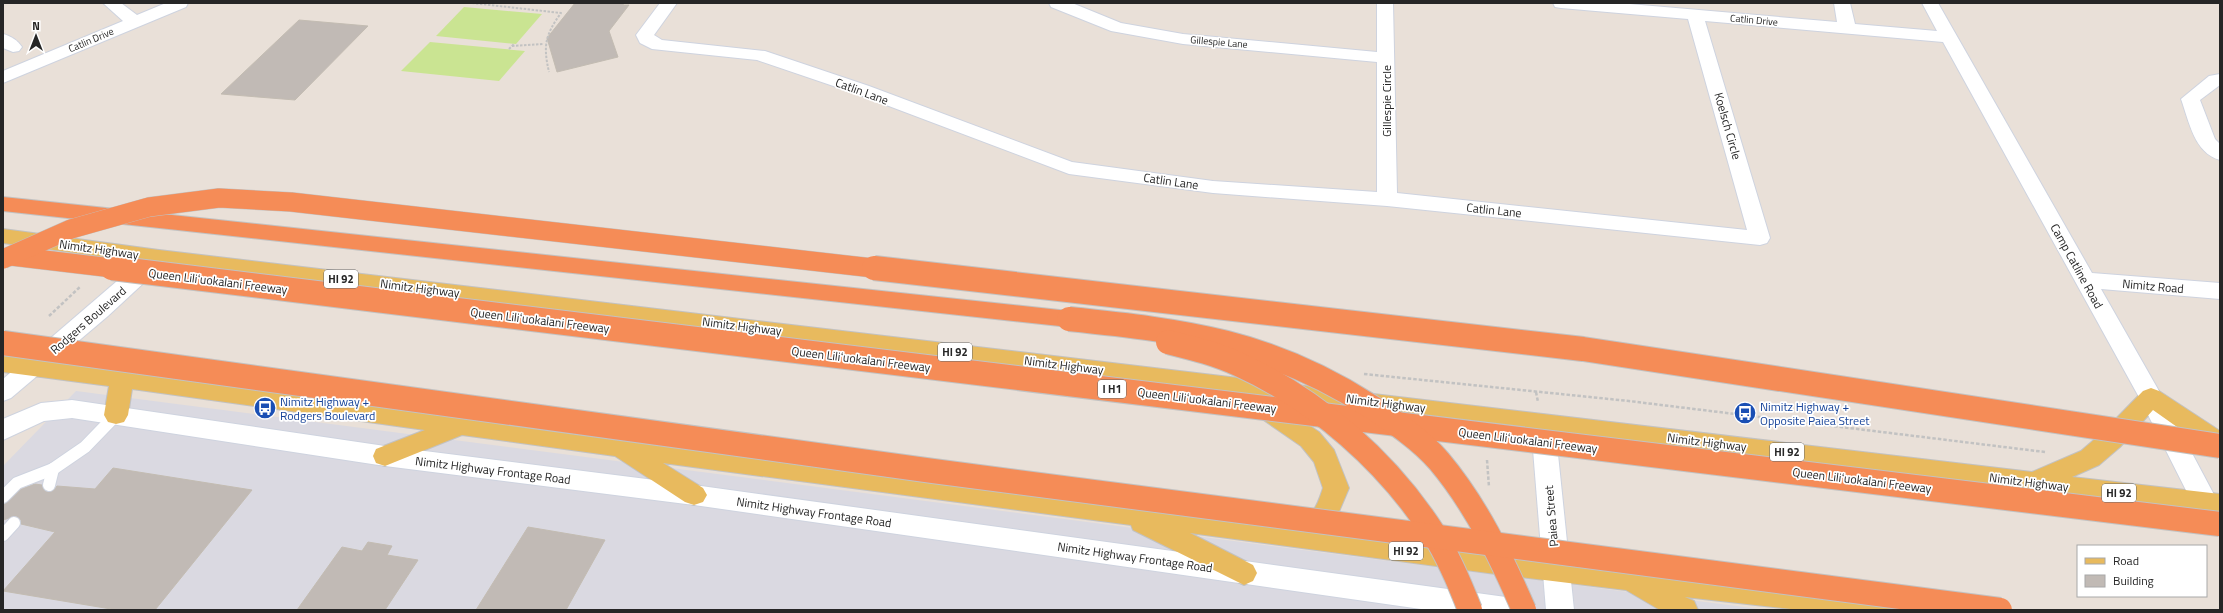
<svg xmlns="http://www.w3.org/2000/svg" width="2223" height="613" viewBox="0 0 2223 613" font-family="'Titillium Web',sans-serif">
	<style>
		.industrial { fill: #dad9e1 }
		.pitch { fill: #cae492 }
		.building { fill: #c1bab5; stroke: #c3bcb2 }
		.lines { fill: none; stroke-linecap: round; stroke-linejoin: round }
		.service-casing { stroke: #ced3df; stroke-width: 14 }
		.minor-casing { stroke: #ced3df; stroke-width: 2 }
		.primary-casing { stroke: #c2c2c2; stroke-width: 2 }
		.motorway-casing { stroke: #c2c2c2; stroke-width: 2 }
		.path-far1 { stroke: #c2c2c2; stroke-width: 2; stroke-dasharray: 2.5 1.5; stroke-linecap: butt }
		.path { stroke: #c2c2c2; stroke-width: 2.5; stroke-dasharray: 3.5 2; stroke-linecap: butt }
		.service { stroke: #fff; stroke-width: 12 }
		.minor { fill: #fff; fill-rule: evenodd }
		.primary { fill: #e8ba5e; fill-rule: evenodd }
		.motorway { fill: #f58c57; fill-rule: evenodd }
		.motorway-bridge-far1-casing { stroke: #c2c2c2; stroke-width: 20; stroke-linecap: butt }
		.motorway-bridge-casing { stroke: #c2c2c2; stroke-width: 26; stroke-linecap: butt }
		.motorway-bridge-far1 { stroke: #f58c57; stroke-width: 19 }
		.motorway-bridge { stroke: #f58c57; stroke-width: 24 }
		.labels { text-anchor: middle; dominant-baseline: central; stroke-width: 3.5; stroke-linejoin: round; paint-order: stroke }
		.far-street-label { font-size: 10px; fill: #262626; stroke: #fff }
		.shield { fill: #fff; stroke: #676767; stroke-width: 1 }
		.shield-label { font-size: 11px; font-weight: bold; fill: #262626 }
		.street-label { font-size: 12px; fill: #262626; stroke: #fff }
		.transit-label { font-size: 12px; fill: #164399; stroke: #fff; text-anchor: start }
	</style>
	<rect width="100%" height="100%" fill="#e9e0d8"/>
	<path class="industrial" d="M76,391L1767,610H3V466Z"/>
	<g class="pitch">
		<path d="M464,7L542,14L516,44L436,36Z"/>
		<path d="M430,42L525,51L499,81L401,71Z"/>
	</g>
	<g class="building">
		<path d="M575,3H624L623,5H629L609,31L618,57L557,72L547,38Z"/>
		<path d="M299,20L368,26L295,100L221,94Z"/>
		<path d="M113,468L252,490L155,610H117L3,591L55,532L21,524V520L16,516L3,520V506L5,504L21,489L35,484L42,485L44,490L48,492L54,490L57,486L95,489Z"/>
		<path d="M528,527L605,540L566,610H476Z"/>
		<path d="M368,542L392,546L387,555L418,560L385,610H297L342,547L362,551Z"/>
	</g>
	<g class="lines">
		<g class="service-casing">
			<g id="service">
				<path d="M49,485L53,469"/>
				<path d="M3,497L17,483L53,469L85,447L116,415"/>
				<path d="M3,535L14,523"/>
			</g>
		</g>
		<g class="minor-casing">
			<g id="minor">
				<path d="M103,3H121L137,15L166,3H188L186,7L3,83V71L123,21Z"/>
				<path d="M660,3H677L654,35L662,40L765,51L869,86L1072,162L1213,181L1377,192V62L1183,44L1111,31L1051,7L1049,3H1072L1121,23L1183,34L1377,52V3H1393L1397,193L1747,230L1688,19L1561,8L1555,7L1553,3H1618L1837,22L1834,3H1850L1855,24L1937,31L1922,3H1938L2092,273L2220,283V299L2101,289L2159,391L2220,506V526L2213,529L2204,526L2140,399L1943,42L1705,21L1770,238L1767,243L1760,245L1387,206L1213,193L1069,174L857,94L757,60L652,49L640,43L636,35Z"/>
				<path d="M3,34C11,36 17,40 22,47L19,51L13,52L3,48Z"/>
				<path d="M2220,74V85L2200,100L2215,139L2220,144V160C2194,153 2189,121 2181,99L2209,76Z"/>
				<path d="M153,255L161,257L164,262L161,267L108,316L11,398L3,401V379L145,257Z"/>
				<path d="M72,400L385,446L694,485L1513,598L1523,601L1527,610H1428L694,505L385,466L72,418L44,421L3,440V419L41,403Z"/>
				<path d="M1543,416L1552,418L1555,425L1574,610H1546L1531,425L1534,418Z"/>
			</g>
		</g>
		<g class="primary-casing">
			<g id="primary">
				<path d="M3,229L159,250L2032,472L2081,451L2102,433L2143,391L2151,388L2159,391L2220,431V454L2211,451L2153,410L2120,447L2099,465L2072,477L2220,494V516L159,264L3,243Z"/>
				<path d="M3,354L1293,525L1296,520C1315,514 1317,506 1323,488L1314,462L1301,446L1255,414L1251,407L1255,400L1263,398L1271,400L1319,432L1334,450L1349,488L1335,521L1328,530L1488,551L1904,598L1914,601L1918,610H1800L1685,597L1694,601L1698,610H1660L1626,590L1488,573L1190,533L1253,565L1257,573L1253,581L1244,585L1133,530L1131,525L663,463L703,488L707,495L703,502L694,505L685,502L615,456L462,435L385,466L376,463L373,456L376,449L425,430L132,389L128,415L124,422L116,424L108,422L104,415L109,386L3,372Z"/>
			</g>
		</g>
		<g class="motorway-casing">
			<path id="motorway" d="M3,197L1069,311L1077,313L1080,319L1077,325L1069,327L3,211Z"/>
		</g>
		<g class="path-far1">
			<path d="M472,3L561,13C545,35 543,46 549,72"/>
			<path d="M512,46L544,44"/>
			<path d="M509,49L514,44"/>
		</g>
		<g class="path">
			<path d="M49,316L81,286"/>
			<path d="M1364,374L1629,401L2045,452"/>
			<path d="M1536,392L1538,402"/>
			<path d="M1487,460L1489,487"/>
		</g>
		<use href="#service" class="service"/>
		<use href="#minor" class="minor"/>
		<use href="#primary" class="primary"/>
		<use href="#motorway" class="motorway"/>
		<g class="motorway-bridge-far1-casing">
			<g id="motorway-bridge-far1">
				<path d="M11,256L121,269"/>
				<path d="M3,259L71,229L149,207L219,198L291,202L882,269"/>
			</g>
		</g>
		<g class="motorway-bridge-casing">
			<g id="motorway-bridge">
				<path d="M112,268L2220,524"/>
				<path d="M874,268L1583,349L2220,446"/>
				<path d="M1069,319C1186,331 1269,341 1370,406C1394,422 1420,439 1439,461C1476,505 1501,557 1524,610"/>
				<path d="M1168,342C1192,348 1217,354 1240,365C1318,401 1387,461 1434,534C1449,558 1460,584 1470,610"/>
				<path d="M3,343L933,471L2000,610"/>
			</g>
		</g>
		<use href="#motorway-bridge-far1" class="motorway-bridge-far1"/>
		<use href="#motorway-bridge" class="motorway-bridge"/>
	</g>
	<defs>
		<g id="bus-disc" transform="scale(1.15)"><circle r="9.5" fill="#1a4fb4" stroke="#fff"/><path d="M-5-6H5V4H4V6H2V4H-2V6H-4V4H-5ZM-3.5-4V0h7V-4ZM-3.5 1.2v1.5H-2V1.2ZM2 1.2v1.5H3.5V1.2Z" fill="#fff"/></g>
	</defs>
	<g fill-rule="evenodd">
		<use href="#bus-disc" x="265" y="408"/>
		<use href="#bus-disc" x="1745" y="413"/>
	</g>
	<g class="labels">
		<g class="far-street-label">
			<text transform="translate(1754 20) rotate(5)">Catlin Drive</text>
			<text transform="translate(91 40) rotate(-23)">Catlin Drive</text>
			<text transform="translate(1219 42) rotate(5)">Gillespie Lane</text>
		</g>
		<g class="shield">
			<rect x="324" y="270" width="34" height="18" rx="3"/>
			<rect x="938" y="343" width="34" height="18" rx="3"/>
			<rect x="1098" y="380" width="28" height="18" rx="3"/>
			<rect x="1770" y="443" width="34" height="18" rx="3"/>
			<rect x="2102" y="484" width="34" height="18" rx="3"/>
			<rect x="1389" y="542" width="34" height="18" rx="3"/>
		</g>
		<g class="shield-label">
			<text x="341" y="279">HI 92</text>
			<text x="955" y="352">HI 92</text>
			<text x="1112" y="389">I H1</text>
			<text x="1787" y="452">HI 92</text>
			<text x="2119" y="493">HI 92</text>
			<text x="1406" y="551">HI 92</text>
		</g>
		<g class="street-label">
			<text transform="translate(862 91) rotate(20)">Catlin Lane</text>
			<text transform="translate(1386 101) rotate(-90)">Gillespie Circle</text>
			<text transform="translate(1728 126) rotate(74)">Koelsch Circle</text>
			<text transform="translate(1171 181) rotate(8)">Catlin Lane</text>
			<text transform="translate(1494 210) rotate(6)">Catlin Lane</text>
			<text transform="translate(99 249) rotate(8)">Nimitz Highway</text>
			<text transform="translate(2077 266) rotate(61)">Camp Catline Road</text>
			<text transform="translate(218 281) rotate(7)">Queen Liliʻuokalani Freeway</text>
			<text transform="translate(2153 286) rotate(5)">Nimitz Road</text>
			<text transform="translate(420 288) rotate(7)">Nimitz Highway</text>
			<text transform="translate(88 320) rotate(-41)">Rodgers Boulevard</text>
			<text transform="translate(540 320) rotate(7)">Queen Liliʻuokalani Freeway</text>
			<text transform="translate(742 326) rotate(7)">Nimitz Highway</text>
			<text transform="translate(861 359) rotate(7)">Queen Liliʻuokalani Freeway</text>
			<text transform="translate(1064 365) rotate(7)">Nimitz Highway</text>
			<text transform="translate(1207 400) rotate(7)">Queen Liliʻuokalani Freeway</text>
			<text transform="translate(1386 403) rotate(7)">Nimitz Highway</text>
			<text transform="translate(1528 440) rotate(7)">Queen Liliʻuokalani Freeway</text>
			<text transform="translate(1707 442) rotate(7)">Nimitz Highway</text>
			<text transform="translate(493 470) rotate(7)">Nimitz Highway Frontage Road</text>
			<text transform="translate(1862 480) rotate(7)">Queen Liliʻuokalani Freeway</text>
			<text transform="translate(2029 482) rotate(7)">Nimitz Highway</text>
			<text transform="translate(814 512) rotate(8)">Nimitz Highway Frontage Road</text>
			<text transform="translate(1551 516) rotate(-95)">Paiea Street</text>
			<text transform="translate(1135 557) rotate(8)">Nimitz Highway Frontage Road</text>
		</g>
		<g class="transit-label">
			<text x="280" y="401">Nimitz Highway +<tspan x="280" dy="14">Rodgers Boulevard</tspan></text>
			<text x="1760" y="406">Nimitz Highway +<tspan x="1760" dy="14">Opposite Paiea Street</tspan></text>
		</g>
	</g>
	<rect width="2223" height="613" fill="none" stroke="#262626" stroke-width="8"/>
	<rect x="2077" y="545" width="130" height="52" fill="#ffffff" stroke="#a8a8a8"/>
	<rect x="2085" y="558" width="20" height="6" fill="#e8ba5e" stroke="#a8a8a8"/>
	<text x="2113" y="565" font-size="12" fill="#262626">Road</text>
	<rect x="2085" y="575" width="20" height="12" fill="#c1bab5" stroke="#a8a8a8"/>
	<text x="2113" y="585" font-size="12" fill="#262626">Building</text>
	<g transform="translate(36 36)" stroke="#ffffff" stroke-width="3" paint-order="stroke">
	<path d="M0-3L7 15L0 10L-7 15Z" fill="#262626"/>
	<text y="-6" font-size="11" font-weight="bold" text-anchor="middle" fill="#262626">N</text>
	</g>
</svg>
